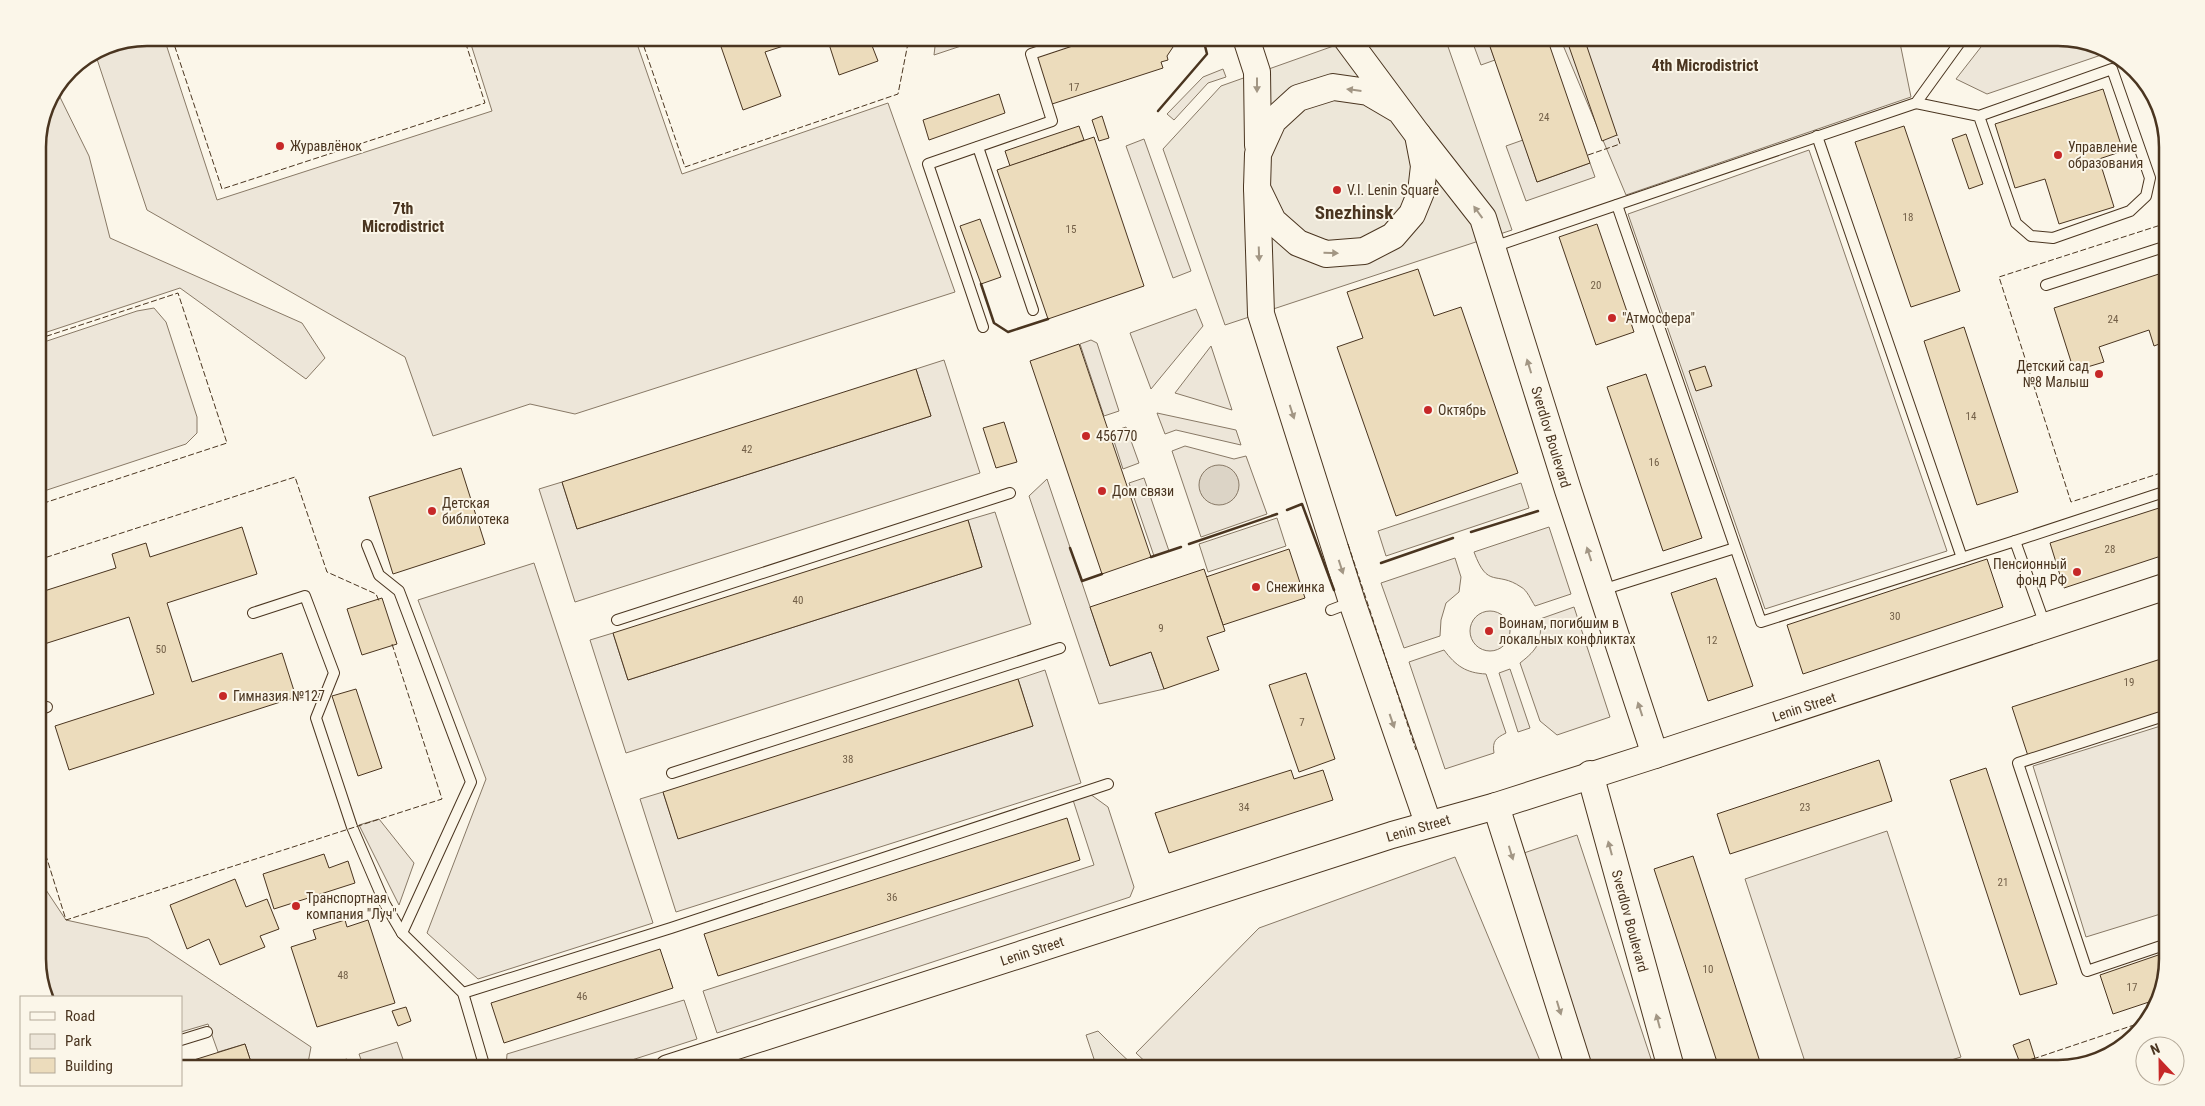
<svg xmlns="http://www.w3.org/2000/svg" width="2205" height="1106" viewBox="0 0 2205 1106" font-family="'Roboto Condensed',sans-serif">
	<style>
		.green { fill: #ede6d9; stroke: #887966 }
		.parking { fill: #ede7d9; stroke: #887966 }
		.water { fill: #dcd4c6; stroke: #887966 }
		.building { fill: #ecdcbc; stroke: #4a3520 }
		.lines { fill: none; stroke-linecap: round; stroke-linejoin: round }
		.lane-casing { stroke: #4a3520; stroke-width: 12 }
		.secondary-casing { stroke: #4a3520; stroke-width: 28 }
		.lane { stroke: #fbf6e9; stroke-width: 10 }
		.secondary { stroke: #fbf6e9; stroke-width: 26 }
		.fence { stroke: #4a3520; stroke-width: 1; stroke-dasharray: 6 2.5; stroke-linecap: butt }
		.wall { stroke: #4a3520; stroke-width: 2.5 }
		.oneway { fill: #a29684 }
		.poi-dot { fill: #c62828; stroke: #fbf6e9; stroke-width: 2 }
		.labels { text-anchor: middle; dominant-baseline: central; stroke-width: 4; stroke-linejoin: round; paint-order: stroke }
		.number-label { font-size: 11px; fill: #725f47 }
		.poi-label { font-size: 14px; fill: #4a3520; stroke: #fbf6e9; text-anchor: start }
		.street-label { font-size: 14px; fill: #4a3520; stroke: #fbf6e9 }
		.quarter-label { font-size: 16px; font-weight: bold; fill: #4a3520; stroke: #fbf6e9 }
		.district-label { font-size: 19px; font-weight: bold; fill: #4a3520; stroke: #fbf6e9 }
		.rim { fill: none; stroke: #4a3520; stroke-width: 2.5 }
	</style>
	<rect width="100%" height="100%" fill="#fbf6e9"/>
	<g class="green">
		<path d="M148,38H164L217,200L492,111L469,38H635L682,174L888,103L955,292L575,414L530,404L433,436L405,357L147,210L95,53L106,46Z"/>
		<path d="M936,38H985L934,55Z"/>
		<path d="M1471,38H1487L1495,60L1481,65Z"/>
		<path d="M1560,38H1899L1911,97L1626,195Z"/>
		<path d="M1988,38H2057L2106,49L2110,52L1987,94L1956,79Z"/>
		<path d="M1223,69L1226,77L1208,83L1174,120L1167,114L1203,77Z"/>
		<path d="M56,89L89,156L110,238L302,323L325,358L306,379L180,288L38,335V141L49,99Z"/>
		<path d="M1144,139L1191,271L1173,278L1126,146Z"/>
		<path d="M1523,140L1537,182L1590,163L1595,177L1526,201L1506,146Z"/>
		<path d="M1809,150L1947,551L1765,609L1628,214Z"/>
		<path d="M154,308L166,322L197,417V433L186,444L38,493V344L137,311Z"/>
		<path d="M1196,309L1203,326L1151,389L1130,333Z"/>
		<path d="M1091,340L1097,343L1119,411L1104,416L1080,344Z"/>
		<path d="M1211,346L1232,410L1175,393Z"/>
		<path d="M944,360L980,473L575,602L539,489L562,482L577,529L931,416L916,369Z"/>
		<path d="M1157,413L1236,430L1241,445L1176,430L1165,434Z"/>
		<path d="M1126,427L1139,463L1123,469L1111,432Z"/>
		<path d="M1185,446L1234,459L1246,456L1267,514L1201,537L1172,451Z"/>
		<path d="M1144,478L1169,551L1154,556L1129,483Z"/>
		<path d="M1047,479L1110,666L1151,652L1164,689L1099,704L1029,496Z"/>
		<path d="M995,512L1031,624L626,753L590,640L613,633L628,680L982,567L968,520Z"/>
		<path d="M1549,527L1571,594L1535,606C1531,600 1527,590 1521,587C1496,570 1488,590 1474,552Z"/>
		<path d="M1455,558L1461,577L1459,592L1446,603L1441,620L1440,636L1404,648L1381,583Z"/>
		<path d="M534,563L653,923L478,979L427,933L486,779L418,600Z"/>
		<path d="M1574,607L1610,717L1557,735L1540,721L1520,663C1538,649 1542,642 1540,619Z"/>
		<circle cx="1490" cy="631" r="20"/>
		<path d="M1444,650C1456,666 1466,673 1486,674L1506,733C1496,738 1492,741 1494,753L1445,769L1409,662Z"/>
		<path d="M1510,669L1530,728L1518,732L1499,673Z"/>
		<path d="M1045,670L1081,783L676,912L640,799L663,792L678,838L1033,726L1018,679Z"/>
		<path d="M2167,724V912L2086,937L2033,766Z"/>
		<path d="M1090,794L1108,807L1134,887L1130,897L717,1033L703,991L1094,865L1073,800Z"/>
		<path d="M379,819L414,863L399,905L359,825Z"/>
		<path d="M1887,831L1961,1057L1925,1068H1807L1745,879Z"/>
		<path d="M1577,835L1654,1068H1592L1521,854Z"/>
		<path d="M1455,857L1543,1068H1152L1136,1053L1259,928Z"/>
		<path d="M38,878L66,920L148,938L311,1047L308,1063L317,1068H253L245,1044L218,1052L208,1024L181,1032V997H48L38,966Z"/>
		<path d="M684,1000L697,1039L607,1068H506L507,1054Z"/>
		<path d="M397,1042L406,1068H364L359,1054Z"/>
		<path d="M347,1059L350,1068H332L339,1061Z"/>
	</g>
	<g class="parking">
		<path d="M1356,38H1445L1512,230L1225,325L1163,149L1221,86Z"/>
		<path d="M1521,483L1529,508L1386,556L1378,531Z"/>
		<path d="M1277,518L1286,546L1208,572L1199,544Z"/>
		<path d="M1098,1031L1118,1051L1136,1068H1097L1086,1035Z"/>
	</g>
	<circle class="water" cx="1219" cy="485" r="20"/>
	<g class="building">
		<path d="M718,38H808L765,52L781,96L743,110Z"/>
		<path d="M827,38H869L878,61L839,75Z"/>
		<path d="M1096,38H1172L1173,47L1167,56L1168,60L1161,62L1163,68L1049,105L1034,58Z"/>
		<path d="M1487,38H1547L1590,163L1537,182Z"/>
		<path d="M1566,38H1584L1617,135L1602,141Z"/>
		<path d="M2103,89L2123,151L2099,159L2114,207L2059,224L2045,179L2015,188L1995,124Z"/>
		<path d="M999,94L1005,113L929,140L923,120Z"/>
		<path d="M1102,116L1109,138L1099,141L1092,120Z"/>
		<path d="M1079,126L1084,140L1010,166L1005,151Z"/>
		<path d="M1904,126L1960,291L1911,307L1855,142Z"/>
		<path d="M1966,134L1983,184L1969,189L1952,139Z"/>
		<path d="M1094,137L1144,286L1048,319L997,170Z"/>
		<path d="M980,219L1001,277L981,284L960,226Z"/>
		<path d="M1597,224L1634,332L1596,345L1559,237Z"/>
		<path d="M1418,269L1434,316L1461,307L1518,473L1396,516L1337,347L1363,338L1347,292Z"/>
		<path d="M2162,273L2167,289V341L2154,346L2149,330L2099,347L2104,362L2074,371L2054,308Z"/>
		<path d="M1964,327L2018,492L1977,505L1924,341Z"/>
		<path d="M1079,344L1151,557L1102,574L1030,361Z"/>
		<path d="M1705,366L1712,386L1696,391L1689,371Z"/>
		<path d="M916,369L931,416L577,529L562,482Z"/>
		<path d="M1646,374L1702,538L1663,551L1607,387Z"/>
		<path d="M1004,422L1017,462L996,468L983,428Z"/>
		<path d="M461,468L485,544L393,574L369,497Z"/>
		<path d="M2159,508L2167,533V554L2064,588L2050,543Z"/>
		<path d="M968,520L982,567L628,680L613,633Z"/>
		<path d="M242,527L257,574L167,603L192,682L282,653L296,697L69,770L55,726L154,694L129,617L38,646V593L116,568L112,554L146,543L150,557Z"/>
		<path d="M1289,549L1305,598L1223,625L1206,577Z"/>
		<path d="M1987,559L2003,607L1803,674L1787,625Z"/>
		<path d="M1204,569L1225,631L1207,637L1219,670L1164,689L1151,652L1110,666L1090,607Z"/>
		<path d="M1716,578L1753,686L1708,701L1671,593Z"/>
		<path d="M382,598L397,644L362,655L347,609Z"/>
		<path d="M2167,657V710L2028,756L2012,707Z"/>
		<path d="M1306,673L1335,759L1299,772L1269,685Z"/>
		<path d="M1018,679L1033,726L678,839L663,792Z"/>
		<path d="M356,689L382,768L358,776L332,696Z"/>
		<path d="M1879,760L1892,801L1730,854L1717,814Z"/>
		<path d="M1986,768L2057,984L2020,995L1950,780Z"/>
		<path d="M1291,770L1294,779L1323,770L1333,800L1169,853L1155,813Z"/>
		<path d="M1067,818L1080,860L718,976L704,934Z"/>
		<path d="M324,854L329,868L348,861L355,883L274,909L263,874Z"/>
		<path d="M1693,856L1762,1068H1719L1654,869Z"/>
		<path d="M235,879L246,907L267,899L279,929L260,936L265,947L220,965L209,939L187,949L170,905Z"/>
		<path d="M345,920L347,927L368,920L395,1003L317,1027L291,947L316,939L313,930Z"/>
		<path d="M660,949L673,988L504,1043L491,1003Z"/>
		<path d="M2167,952L2158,999L2113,1014L2100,975Z"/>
		<path d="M406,1007L411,1021L398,1026L392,1011Z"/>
		<path d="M2029,1039L2035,1058L2020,1063L2013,1045Z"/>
		<path d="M245,1044L253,1068H181V1064Z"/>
	</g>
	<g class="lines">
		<g class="lane-casing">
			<g id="lane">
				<path d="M1916,103L1979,116L2112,69L2150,178L2146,196L2130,211L2053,238L2031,236L2016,223L1979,116"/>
				<path d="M1817,136L1962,558"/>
				<path d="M978,147L1033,310"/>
				<path d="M1617,205L1761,622L2015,541L2045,625"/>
				<path d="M1493,247L1916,103L1963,38"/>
				<path d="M2046,285L2167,246"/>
				<path d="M983,327L928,164L1052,121L1031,54L1079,38"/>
				<path d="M2015,541L2167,491"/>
				<path d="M367,545L379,575L399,591L471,782L402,933"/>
				<path d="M1602,590L1735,548"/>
				<path d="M1331,610L1352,602"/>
				<path d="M253,613L305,596L334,673L316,718L352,827L385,904L402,933L463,993L485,1068"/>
				<path d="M617,620L1010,493"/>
				<path d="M38,710L47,707"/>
				<path d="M2167,715L2018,763L2087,971L2167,944"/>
				<path d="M672,773L1060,648"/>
				<path d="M463,993L671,928L1108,784"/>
				<path d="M181,1040L207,1032"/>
			</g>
		</g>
		<g class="secondary-casing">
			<g id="secondary">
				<path d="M1246,38L1257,72L1258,145"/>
				<path d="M1346,38L1418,135L1424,166L1421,192L1412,214L1393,236L1364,251L1326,254L1298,243L1273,221L1257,188L1258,154L1273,121L1298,98L1333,87L1368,92L1397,109"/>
				<path d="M1418,135L1483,218L1568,490L1655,755"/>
				<path d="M1257,188L1261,314L1352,602L1428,823"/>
				<path d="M1590,774L1671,1068"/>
				<path d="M1496,806L1579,1068"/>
				<path d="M668,1068L1392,835L1496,806L1655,755L2167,586"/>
			</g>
		</g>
		<use href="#lane" class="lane"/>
		<use href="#secondary" class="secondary"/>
		<g class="fence">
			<path d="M172,38L222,189L485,103L464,38"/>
			<path d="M641,38L685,167L898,94L909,38"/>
			<path d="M1588,155L1620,144L1617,135"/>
			<path d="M2167,223L1999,277L2071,502L2167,471"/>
			<path d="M38,339L178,293L227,443L38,505"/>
			<path d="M1348,544L1416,750"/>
			<path d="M38,560L295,477L327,572L376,594L379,601"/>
			<path d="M38,830L66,920L442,799L392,644"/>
			<path d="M2033,1059L2143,1022"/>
			<path d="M2008,1068L2021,1063"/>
		</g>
		<g class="wall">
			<path d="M1158,111L1207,54L1203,38"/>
			<path d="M981,284L994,323L1008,332L1048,319"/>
			<path d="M1287,510L1302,504L1334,590"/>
			<path d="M1471,532L1538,511"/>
			<path d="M1189,544L1277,514"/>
			<path d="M1070,548L1082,581L1102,574"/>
			<path d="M1151,557L1181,547"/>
			<path d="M1381,563L1453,538"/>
		</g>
	</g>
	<defs><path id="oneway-solid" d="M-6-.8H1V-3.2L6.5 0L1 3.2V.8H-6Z" transform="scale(1.25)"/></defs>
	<g class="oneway">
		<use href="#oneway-solid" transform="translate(1257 85) rotate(90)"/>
		<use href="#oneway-solid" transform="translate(1354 90) rotate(-173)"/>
		<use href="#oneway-solid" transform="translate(1478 212) rotate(-126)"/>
		<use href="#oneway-solid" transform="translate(1331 253) rotate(2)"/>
		<use href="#oneway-solid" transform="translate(1259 254) rotate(88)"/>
		<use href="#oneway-solid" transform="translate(1529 366) rotate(-107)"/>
		<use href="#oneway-solid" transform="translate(1292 412) rotate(72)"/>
		<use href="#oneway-solid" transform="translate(1589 554) rotate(-108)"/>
		<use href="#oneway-solid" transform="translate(1341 567) rotate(72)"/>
		<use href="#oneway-solid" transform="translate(1640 709) rotate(-108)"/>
		<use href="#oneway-solid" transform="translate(1392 721) rotate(71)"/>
		<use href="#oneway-solid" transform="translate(1610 848) rotate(-105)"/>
		<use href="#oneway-solid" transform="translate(1511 853) rotate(73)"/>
		<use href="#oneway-solid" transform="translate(1559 1008) rotate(73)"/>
		<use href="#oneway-solid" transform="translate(1658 1021) rotate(-105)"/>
	</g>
	<g class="poi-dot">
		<circle cx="280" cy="146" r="5"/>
		<circle cx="2058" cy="155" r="5"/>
		<circle cx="1337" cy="190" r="5"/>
		<circle cx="1612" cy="318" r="5"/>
		<circle cx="2099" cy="374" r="5"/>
		<circle cx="1428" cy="410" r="5"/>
		<circle cx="1086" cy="436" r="5"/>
		<circle cx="1102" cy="491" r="5"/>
		<circle cx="432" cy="511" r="5"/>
		<circle cx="2077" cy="572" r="5"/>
		<circle cx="1256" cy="587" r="5"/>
		<circle cx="1489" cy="631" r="5"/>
		<circle cx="223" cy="696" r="5"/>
		<circle cx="296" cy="906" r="5"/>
	</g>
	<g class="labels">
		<g class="number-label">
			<text x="1074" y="87">17</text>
			<text x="1544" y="117">24</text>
			<text x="1908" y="217">18</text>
			<text x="1071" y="229">15</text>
			<text x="1596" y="285">20</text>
			<text x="2113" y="319">24</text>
			<text x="1971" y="416">14</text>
			<text x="747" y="449">42</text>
			<text x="1654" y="462">16</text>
			<text x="2110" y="549">28</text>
			<text x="798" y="600">40</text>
			<text x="1895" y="616">30</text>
			<text x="1161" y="628">9</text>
			<text x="1712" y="640">12</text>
			<text x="161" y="649">50</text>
			<text x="2129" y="682">19</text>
			<text x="1302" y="722">7</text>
			<text x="848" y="759">38</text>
			<text x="1244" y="807">34</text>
			<text x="1805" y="807">23</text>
			<text x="2003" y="882">21</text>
			<text x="892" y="897">36</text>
			<text x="1708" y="969">10</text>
			<text x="343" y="975">48</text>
			<text x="2132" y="987">17</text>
			<text x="582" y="996">46</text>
		</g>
		<g class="poi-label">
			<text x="290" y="146">Журавлёнок</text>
			<text x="2068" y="147">Управление<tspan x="2068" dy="16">образования</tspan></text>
			<text x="1347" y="190">V.I. Lenin Square</text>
			<text x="1622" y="318">"Атмосфера"</text>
			<text x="2089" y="366" text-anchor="end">Детский сад<tspan x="2089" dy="16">№8 Малыш</tspan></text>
			<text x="1438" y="410">Октябрь</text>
			<text x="1096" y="436">456770</text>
			<text x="1112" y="491">Дом связи</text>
			<text x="442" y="503">Детская<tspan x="442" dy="16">библиотека</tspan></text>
			<text x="2067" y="564" text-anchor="end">Пенсионный<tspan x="2067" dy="16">фонд РФ</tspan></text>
			<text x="1266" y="587">Снежинка</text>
			<text x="1499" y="623">Воинам, погибшим в<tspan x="1499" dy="16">локальных конфликтах</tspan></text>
			<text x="233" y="696">Гимназия №127</text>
			<text x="306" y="898">Транспортная<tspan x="306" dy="16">компания "Луч"</tspan></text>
		</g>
		<g class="street-label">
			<text transform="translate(1551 437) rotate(73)">Sverdlov Boulevard</text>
			<text transform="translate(1804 707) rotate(-18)">Lenin Street</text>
			<text transform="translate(1418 828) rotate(-16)">Lenin Street</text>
			<text transform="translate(1630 921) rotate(75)">Sverdlov Boulevard</text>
			<text transform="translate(1032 951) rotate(-18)">Lenin Street</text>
		</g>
		<g class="quarter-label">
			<text x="1705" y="65">4th Microdistrict</text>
			<text x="403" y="208">7th<tspan x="403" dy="18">Microdistrict</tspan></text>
		</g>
		<g class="district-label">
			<text x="1354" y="212">Snezhinsk</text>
		</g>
	</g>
	<path d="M0 0H2205V1106H0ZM147 46H2058A101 101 0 0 1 2159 147V959A101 101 0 0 1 2058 1060H147A101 101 0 0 1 46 959V147A101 101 0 0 1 147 46Z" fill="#fbf6e9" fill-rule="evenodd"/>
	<path class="rim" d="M147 46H2058A101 101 0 0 1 2159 147V959A101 101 0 0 1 2058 1060H147A101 101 0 0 1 46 959V147A101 101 0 0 1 147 46Z"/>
	<rect x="20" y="996" width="162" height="90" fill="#fbf6e9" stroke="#b4a999"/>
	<rect x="30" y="1012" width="25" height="8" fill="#fbf6e9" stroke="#b4a999"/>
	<text x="65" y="1021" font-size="15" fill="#4a3520">Road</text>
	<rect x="30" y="1034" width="25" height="15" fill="#ede6d9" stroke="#b4a999"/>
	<text x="65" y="1046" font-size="15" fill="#4a3520">Park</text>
	<rect x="30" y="1058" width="25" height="15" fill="#ecdcbc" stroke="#b4a999"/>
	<text x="65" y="1071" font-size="15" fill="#4a3520">Building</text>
	<g transform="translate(2160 1061) rotate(338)"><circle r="24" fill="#fbf6e9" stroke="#b4a999"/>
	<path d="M0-4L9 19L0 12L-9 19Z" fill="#c62828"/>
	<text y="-8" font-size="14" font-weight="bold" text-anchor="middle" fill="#4a3520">N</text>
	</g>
</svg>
